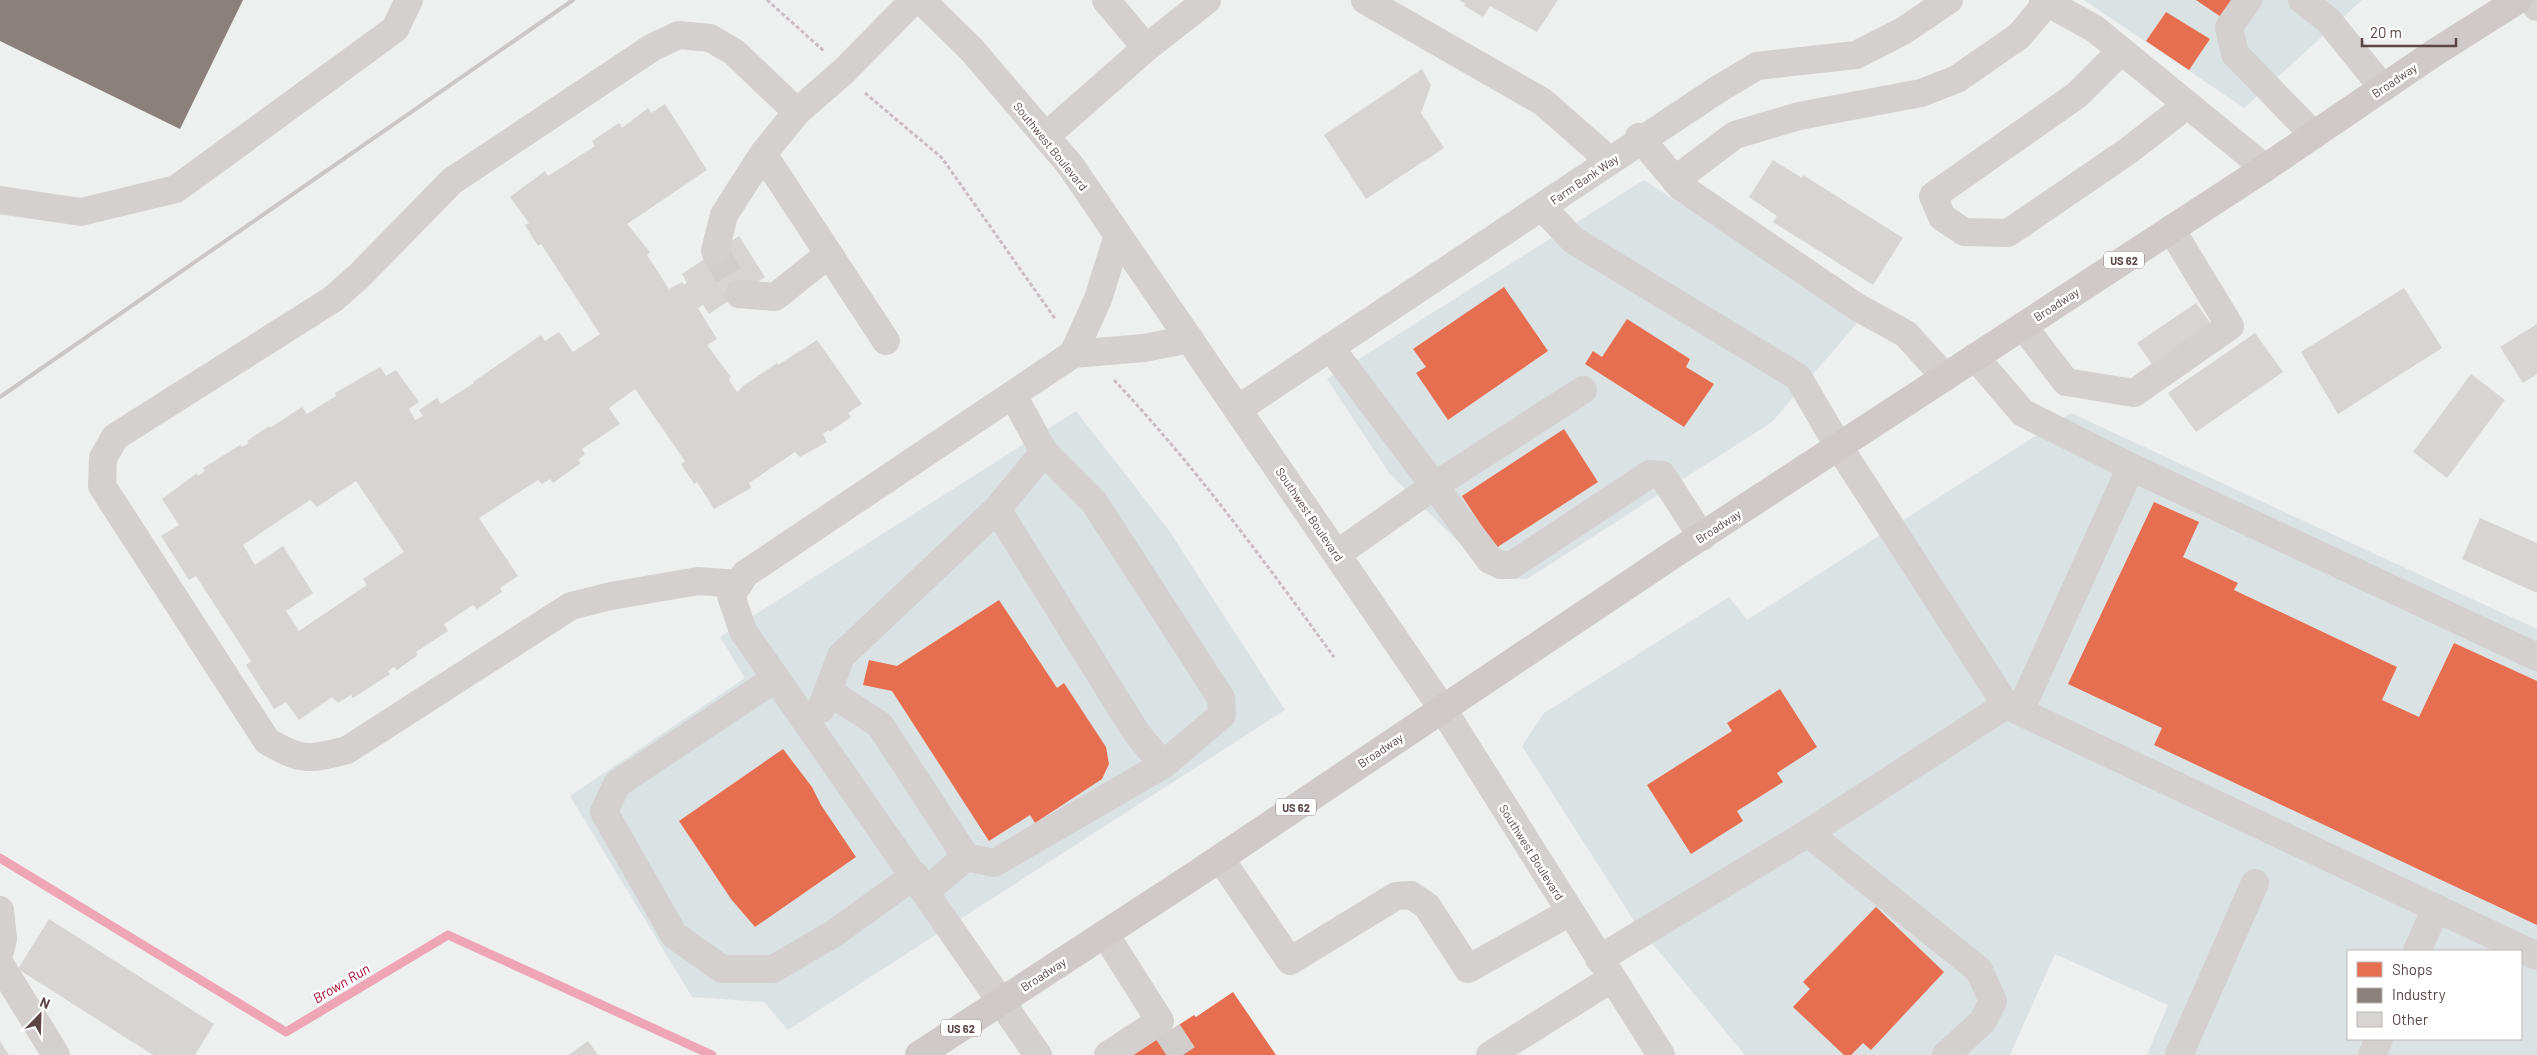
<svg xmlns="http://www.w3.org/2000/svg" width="2537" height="1055" viewBox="0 0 2537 1055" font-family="Barlow,sans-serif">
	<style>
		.commercial { fill: #dbe2e4; fill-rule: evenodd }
		.shops { fill: #e76f51 }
		.industry { fill: #8a817c }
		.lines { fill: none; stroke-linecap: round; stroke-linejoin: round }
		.stream { stroke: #eea5b6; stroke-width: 9 }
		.building { fill: #d7d5d4; fill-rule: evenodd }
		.minor-tunnel { stroke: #d1cdcd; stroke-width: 28; stroke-dasharray: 28 14; stroke-linecap: butt }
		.path { stroke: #c9bcc5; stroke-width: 3; stroke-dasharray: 4 2.5; stroke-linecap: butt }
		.minor { stroke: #d4d0cf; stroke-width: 28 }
		.major { stroke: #d0c9c9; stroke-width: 28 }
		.rail { stroke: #cbc7c7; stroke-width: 4 }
		.labels { text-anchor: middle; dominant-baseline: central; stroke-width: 5; stroke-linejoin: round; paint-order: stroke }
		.shield { fill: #fff; stroke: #8d7e7d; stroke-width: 1 }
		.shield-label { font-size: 11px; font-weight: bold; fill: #5c4645 }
		.street-label { font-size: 12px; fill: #5c4645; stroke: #fff }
		.water-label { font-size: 14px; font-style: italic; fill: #ac082e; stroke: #fff }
	</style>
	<rect width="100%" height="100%" fill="#eeefef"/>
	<g class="commercial">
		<path d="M2084,0H2362L2244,108Z"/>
		<path d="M1644,180L1859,321L1772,422L1527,579H1496L1389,473L1327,379Z"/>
		<path d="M1076,411L1168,529L1285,710L788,1030L764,1002L692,997L570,796L745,678L720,637Z"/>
		<path d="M2071,413L2537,629V1055H2147L2168,1005L2055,954L2010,1055H1745L1636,924L1522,746L1544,713L1729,597L1747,620ZM2348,951H2521V1039H2348Z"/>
	</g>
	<g class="shops">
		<path d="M2196,0H2241L2227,21Z"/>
		<path d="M2166,12L2210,39L2189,70L2146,41Z"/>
		<path d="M1504,287L1548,351L1448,420L1416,373L1426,367L1413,349Z"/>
		<path d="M1627,319L1690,359L1686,367L1714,384L1684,427L1585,364L1593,351L1602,357Z"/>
		<path d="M1564,429L1598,482L1496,548L1462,496Z"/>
		<path d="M2154,502L2199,522L2183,557L2238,583L2234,590L2397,667L2382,700L2419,717L2454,643L2537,681V925L2154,745L2162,728L2068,684Z"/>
		<path d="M999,600L1057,688L1064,683L1106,747L1109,764L1102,779L1035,823L1030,815L989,841L892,691L863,685L869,660L897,666Z"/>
		<path d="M1780,689L1817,747L1777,773L1783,782L1737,811L1743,821L1691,854L1647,785L1732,731L1727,723Z"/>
		<path d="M783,749L812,787L821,805L856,857L755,927L731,899L679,821Z"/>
		<path d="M1876,907L1944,972L1871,1050L1863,1043L1851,1055H1844L1793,1007L1810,989L1803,982Z"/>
		<path d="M1233,992L1276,1055H1133L1194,1015L1196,1017Z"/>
	</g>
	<path class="industry" d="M0,0H243L180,129L0,41Z"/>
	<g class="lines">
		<path class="stream" d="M0,858L286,1032L448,935L712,1055"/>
	</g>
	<g class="building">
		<path d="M1459,0H1558L1537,32L1490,6L1483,17L1463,5L1466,4Z"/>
		<path d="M1422,69L1431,85L1421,113L1444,148L1366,199L1324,135Z"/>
		<path d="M665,104L707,170L627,224L650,252L647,255L669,289L682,282L684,285L687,283L682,274L739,236L765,277L709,314L703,305L698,308L717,339L707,345L731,377L729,380L737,392L743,386L777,363L778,365L817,340L862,404L848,413L851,417L830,432L829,430L823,434L827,442L800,457L795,452L749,483L751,488L714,509L697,482L694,484L681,464L685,461L635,389L609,408L620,424L582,449L585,454L578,460L581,463L553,483L550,479L542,484L538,480L479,518L518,576L500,588L502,592L477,609L473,605L444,624L448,631L416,652L418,655L397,670L394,667L388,671L390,674L353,698L351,695L338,703L332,697L299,720L286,702L274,709L246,665L251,661L196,576L189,580L161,536L179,525L162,499L197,473L198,476L205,471L203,468L240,445L242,447L249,443L247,441L269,426L270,428L302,407L307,414L336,396L335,393L380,367L386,376L396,370L419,402L409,409L415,420L423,416L419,410L437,398L441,404L474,383L473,382L541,335L545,341L559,332L573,352L600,334L541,244L538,246L525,225L529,223L510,197L545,171L548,176L595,146L592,141L619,123L622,128L648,108L651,113ZM356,481L404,552L363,579L367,585L299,631L286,611L313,593L283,546L255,565L243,545L310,500L317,507Z"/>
		<path d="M1773,160L1802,178L1803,175L1903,238L1873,285L1773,222L1777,216L1749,197Z"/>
		<path d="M2404,288L2442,348L2338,414L2301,352Z"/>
		<path d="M2196,303L2215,329L2156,370L2137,343Z"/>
		<path d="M2537,324V374L2523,383L2500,347Z"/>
		<path d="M2255,333L2283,372L2196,432L2168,393Z"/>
		<path d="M2471,374L2505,400L2447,478L2413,452Z"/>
		<path d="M2480,518L2537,543V593L2462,559Z"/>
		<path d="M49,919L214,1024L195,1055H153L18,969Z"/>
		<path d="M0,1041L9,1055H0Z"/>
		<path d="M588,1041L598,1055H569Z"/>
	</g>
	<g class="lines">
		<g class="minor-tunnel">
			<path d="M715,251L739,294"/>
			<path d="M1168,1032L1183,1055"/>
		</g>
		<g class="path">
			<path d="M767,0L824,51"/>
			<path d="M865,93L942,158L1056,320"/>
			<path d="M1114,380C1195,466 1265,562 1334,657"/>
		</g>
		<g class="minor">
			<path d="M921,0L972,50L1070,165L1442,708L1661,1055"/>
			<path d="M1106,0L1146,48"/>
			<path d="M1365,0L1543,102L1610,161"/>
			<path d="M2043,0L2095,29L2265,168"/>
			<path d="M2248,0L2229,27L2235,54L2314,135"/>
			<path d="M2302,0L2328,20L2383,88"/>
			<path d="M2532,0L2537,7"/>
			<path d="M2121,51L2077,95L1933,196L1942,217L1964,232L2008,233L2128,151L2187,105"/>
			<path d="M797,112L763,154L886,341"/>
			<path d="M1046,136L1146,48L1207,0"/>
			<path d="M1639,137L1681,187L1857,307L1906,334L1945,377"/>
			<path d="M1675,180L1735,135L1799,116L1921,93L1957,79L2019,36L2047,3"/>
			<path d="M0,200L81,212L176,189L395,29L409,0"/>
			<path d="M1542,207L1573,240L1798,377L1839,447L2006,705"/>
			<path d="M715,251L724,215L763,154"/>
			<path d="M739,294L775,297L829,254"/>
			<path d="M2023,326L2066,382L2134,393L2230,326L2171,229"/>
			<path d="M1330,347L1490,560L1501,565H1512L1650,474L1662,475L1702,537"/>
			<path d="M1073,354L1098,299L1118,235"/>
			<path d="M1975,357L2023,413L2131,467L2020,711"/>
			<path d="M1013,395L1044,452L1094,502L1221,698L1222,715L1163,765L1136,732L997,509L1044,452"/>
			<path d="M1238,409L1717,90L1757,66L1856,55L1903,31L1949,0"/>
			<path d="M2131,467L2537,657"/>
			<path d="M1337,554L1434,486L1583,390"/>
			<path d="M739,584L698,581L611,596L571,606L347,750C309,760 301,761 267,741L102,486L103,458L115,437L333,299L359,276L452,181L653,47L679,35L710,38L734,52L797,112L844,71L914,0"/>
			<path d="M776,678L617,784L604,812L674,935L722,969H773L833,934L915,875"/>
			<path d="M828,691L880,725L966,857L994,863L1163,765"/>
			<path d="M821,709L841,656L997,509"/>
			<path d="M1808,833L2006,705L2537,956"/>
			<path d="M1220,858L1290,961L1396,896L1411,895L1427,906L1468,969L1570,912"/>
			<path d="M926,891L966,857"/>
			<path d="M0,910L3,939L0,951"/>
			<path d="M1105,934L1160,1021L1108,1055"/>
			<path d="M2417,951L2436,908"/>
			<path d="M1599,959L1808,833L1979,970L1993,1001L1983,1021L1946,1055"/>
			<path d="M0,964L56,1055"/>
			<path d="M1038,1055L743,631L731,596L745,574L1073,354L1144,348L1190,339"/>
			<path d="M1490,1055L1611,979"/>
			<path d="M2179,1055L2255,883"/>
			<path d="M2372,1055L2379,1039"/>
		</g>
		<path class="major" d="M919,1055L1195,875L1674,554L2265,168L2434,53L2518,0"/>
		<path class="rail" d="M0,397L573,0"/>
	</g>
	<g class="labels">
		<g class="shield">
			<rect x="2104" y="251.5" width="40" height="17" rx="4"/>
			<rect x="1276" y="798.5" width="40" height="17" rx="4"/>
			<rect x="941" y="1019.5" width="40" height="17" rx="4"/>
		</g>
		<g class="shield-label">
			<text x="2124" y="260">US 62</text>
			<text x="1296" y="807">US 62</text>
			<text x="961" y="1028">US 62</text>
		</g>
		<g class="street-label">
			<text transform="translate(2394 80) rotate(-34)">Broadway</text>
			<text transform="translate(1051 146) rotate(51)">Southwest Boulevard</text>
			<text transform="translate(1584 179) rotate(-34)">Farm Bank Way</text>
			<text transform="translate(2056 304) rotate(-33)">Broadway</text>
			<text transform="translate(1310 514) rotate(56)">Southwest Boulevard</text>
			<text transform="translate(1718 526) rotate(-33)">Broadway</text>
			<text transform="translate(1380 750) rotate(-34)">Broadway</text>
			<text transform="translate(1532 852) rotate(58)">Southwest Boulevard</text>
			<text transform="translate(1043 974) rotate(-33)">Broadway</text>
		</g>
		<g class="water-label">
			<text transform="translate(341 983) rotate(-31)">Brown Run</text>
		</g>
	</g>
	<rect x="2347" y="950" width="175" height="90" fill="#ffffff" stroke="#beb5b5"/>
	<rect x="2357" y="962" width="25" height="15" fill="#e76f51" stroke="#beb5b5"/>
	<text x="2392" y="975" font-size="15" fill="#5c4645">Shops</text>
	<rect x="2357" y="988" width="25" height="15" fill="#8a817c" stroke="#beb5b5"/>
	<text x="2392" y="1000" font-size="15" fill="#5c4645">Industry</text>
	<rect x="2357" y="1012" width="25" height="15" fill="#d7d5d4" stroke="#beb5b5"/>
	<text x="2392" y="1025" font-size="15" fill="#5c4645">Other</text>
	<g transform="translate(40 1015) rotate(23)" stroke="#ffffff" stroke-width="4" paint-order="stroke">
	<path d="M0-4L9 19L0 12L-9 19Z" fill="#5c4645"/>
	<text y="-8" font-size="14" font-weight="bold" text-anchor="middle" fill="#5c4645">N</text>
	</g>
	<path d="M2362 38v8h94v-8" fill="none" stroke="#5c4645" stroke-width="2.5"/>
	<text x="2370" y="38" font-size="15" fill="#5c4645" stroke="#ffffff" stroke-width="4" paint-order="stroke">20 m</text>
</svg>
